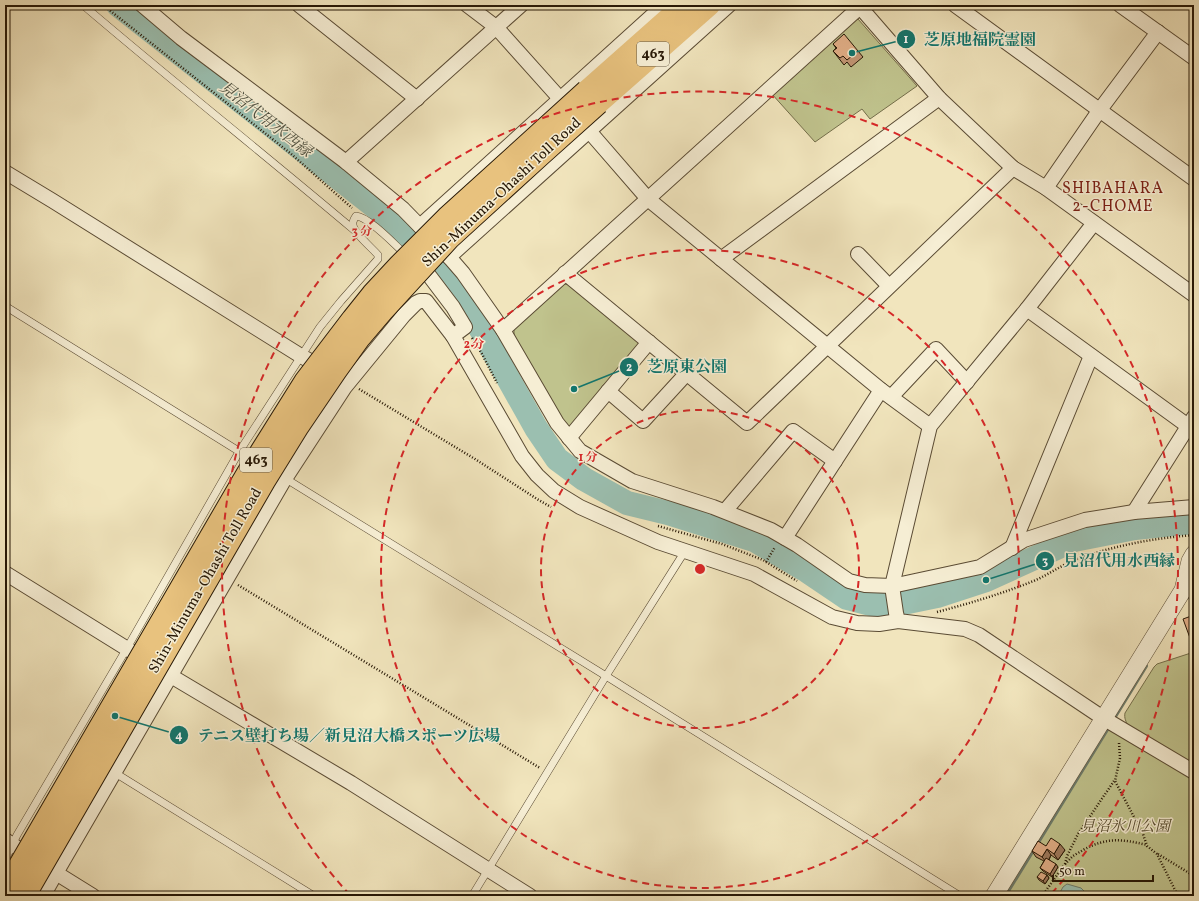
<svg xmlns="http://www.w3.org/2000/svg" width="1199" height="901" viewBox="0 0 1199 901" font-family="Vollkorn,'Noto Serif JP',serif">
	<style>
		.green { fill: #c0c38d; stroke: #746e4a }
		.water { fill: #9bbfb0; stroke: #6d7c6c }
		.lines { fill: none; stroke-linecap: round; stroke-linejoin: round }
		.stream { stroke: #6d7c6c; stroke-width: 4 }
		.river { stroke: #9bbfb0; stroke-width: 24 }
		.service-casing { stroke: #5a4b34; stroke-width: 8 }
		.minor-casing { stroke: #5a4b34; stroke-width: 16 }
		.tertiary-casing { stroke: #5a4b34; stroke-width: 18 }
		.trunk-casing { stroke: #271806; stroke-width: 24 }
		.path { stroke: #271806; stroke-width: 2.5; stroke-dasharray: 1 2; stroke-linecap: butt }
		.service { stroke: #f6eed4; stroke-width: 7 }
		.minor { stroke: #f6eed4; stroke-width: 14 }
		.tertiary { stroke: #f6eed4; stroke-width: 17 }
		.trunk { stroke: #e8c27e; stroke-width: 22 }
		.trunk-bridge-casing { stroke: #271806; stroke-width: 24; stroke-linecap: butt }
		.trunk-bridge { stroke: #e8c27e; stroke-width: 22 }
		.wall { fill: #c29674; stroke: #271806 }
		.shaded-wall { fill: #9e7a5e; stroke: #271806 }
		.building { fill: #e1ae87; stroke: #271806 }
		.ring { fill: none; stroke: #d62828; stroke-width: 2; stroke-dasharray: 7 5 }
		.labels { text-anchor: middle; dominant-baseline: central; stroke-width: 3; stroke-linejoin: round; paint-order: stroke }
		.shield { fill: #f6eed4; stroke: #655844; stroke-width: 1 }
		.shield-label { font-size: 14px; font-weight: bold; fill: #271806 }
		.street-label { font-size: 15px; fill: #271806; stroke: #f6eed4 }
		.park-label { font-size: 15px; font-style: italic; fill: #554b2e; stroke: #f6eed4 }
		.water-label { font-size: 16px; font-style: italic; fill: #505242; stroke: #f6eed4 }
		.neighbourhood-label { font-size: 16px; letter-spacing: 1px; fill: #7a1f14; stroke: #f6eed4 }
		.centre { fill: #d62828; stroke: #f6eed4; stroke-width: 2 }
		.ring-label { font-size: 12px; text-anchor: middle; font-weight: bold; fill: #d62828; stroke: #f6eed4; stroke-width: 3; stroke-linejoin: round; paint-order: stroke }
		.leader { fill: none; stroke: #0f766e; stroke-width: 1.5 }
		.callout-dot { fill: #0f766e; stroke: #f6eed4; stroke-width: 1.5 }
		.mark-label { font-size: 12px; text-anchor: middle; font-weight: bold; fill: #fff }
		.callout-label { font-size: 16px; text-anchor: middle; font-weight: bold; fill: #0f766e; stroke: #f6eed4; stroke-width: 3; stroke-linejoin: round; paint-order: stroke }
	</style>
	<rect width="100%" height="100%" fill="#f1e5bd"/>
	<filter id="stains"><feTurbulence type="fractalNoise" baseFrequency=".005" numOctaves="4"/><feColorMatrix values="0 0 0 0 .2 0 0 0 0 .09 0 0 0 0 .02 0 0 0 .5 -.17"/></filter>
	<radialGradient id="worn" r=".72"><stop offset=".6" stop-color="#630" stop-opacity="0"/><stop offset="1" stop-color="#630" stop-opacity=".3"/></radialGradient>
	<g class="green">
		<path d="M852,19H858L917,86L870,119L862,109L815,142L771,93Z"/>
		<path d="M564,284L572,285L642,346L567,432L514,336V329Z"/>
		<path d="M1194,652V766L1128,725C1126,722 1124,718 1125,713L1154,667L1157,664Z"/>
		<path d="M1108,725L1194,777V896H1002Z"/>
	</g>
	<path class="water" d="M1067,884L1081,888L1089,896H1058L1063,887Z"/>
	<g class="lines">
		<g class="stream">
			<path d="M1188,597L1193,589L1194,585"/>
			<path d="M1005,896L1146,666"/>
		</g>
		<g class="river">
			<path d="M118,5L383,213L410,238"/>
			<path d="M440,270L471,312L536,428L557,459L584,479L627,503L668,513L754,540L807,571L847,598L874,605L908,602L937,596L986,580L1074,540L1135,528L1194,522"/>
		</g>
		<g class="service-casing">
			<g id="service">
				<path d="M83,5C172,81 264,154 354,230"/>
				<path d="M5,306L253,460"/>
				<path d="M283,477L606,676L960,896"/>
				<path d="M112,771L314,896"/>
				<path d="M5,860L17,835L127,648L239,452L320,327L341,301L378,259V255C372,248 354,233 353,225C352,222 354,219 356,216C369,217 394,244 404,253L408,251"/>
				<path d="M472,896L606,676L685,551"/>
			</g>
		</g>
		<g class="minor-casing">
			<g id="minor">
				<path d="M142,5L181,38L346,162L403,209L443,250L463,273L503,330L557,423L580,451L632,481L713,507L771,530L797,545L849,581L865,585L892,586L980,567L1024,540L1085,520L1134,512L1194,507"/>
				<path d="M299,5L417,99"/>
				<path d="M467,5L496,27L589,131L648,199L881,390L930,426"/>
				<path d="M955,5L1194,179"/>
				<path d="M1120,5L1194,58"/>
				<path d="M860,7L939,98L1013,168L1046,188L1194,295"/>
				<path d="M346,162L521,5"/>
				<path d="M5,172L53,201L301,356L325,369"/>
				<path d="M1046,188L1099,111L1158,32"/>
				<path d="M1094,223L1027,309L930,426L892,586L896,613L898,621L965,629L979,635L1103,718L1194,772"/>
				<path d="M420,226L664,5"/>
				<path d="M858,254L889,286"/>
				<path d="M449,257L729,5"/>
				<path d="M721,259L939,98"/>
				<path d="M565,273L747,423L1013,168"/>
				<path d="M1027,309L1188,426"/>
				<path d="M503,330L862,5"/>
				<path d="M453,336L522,456L537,475L554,491L580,507L658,542L754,574L832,617L857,623L879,624L898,621"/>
				<path d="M608,391L643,421L687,373"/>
				<path d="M891,397L936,349L967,382"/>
				<path d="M569,438L649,342"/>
				<path d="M725,511L793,431L835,461"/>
				<path d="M1134,512L1194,417"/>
				<path d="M785,538L881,390"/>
				<path d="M1012,548L1091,356"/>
				<path d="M5,573L171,676L351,783L530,896"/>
				<path d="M5,840L56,873L43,896"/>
				<path d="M93,896L56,873L283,482L345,387L404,315L416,303L420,301H426L453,336L465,327L453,307L425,270L426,267L431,261"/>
			</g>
		</g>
		<g class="tertiary-casing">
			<path id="tertiary" d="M994,896L1183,590L1190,561L1194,554"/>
		</g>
		<g class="trunk-casing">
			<g id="trunk">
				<path d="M587,91L684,5"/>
				<path d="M598,103L709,5"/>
			</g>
		</g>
		<g class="path">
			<path d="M103,5L290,153L352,208"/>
			<path d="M472,338L482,354L497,383"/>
			<path d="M359,389L475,459L537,499L551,507"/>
			<path d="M658,526L722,544L763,560L797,581"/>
			<path d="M766,562L775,547"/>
			<path d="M238,585L540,768"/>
			<path d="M937,612C971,603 1004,593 1036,580C1051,573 1065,563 1080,558C1117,545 1155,538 1194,535"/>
			<path d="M1119,743L1120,758L1115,781L1143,834L1147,846L1157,854L1178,896"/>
			<path d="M1158,854L1194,876"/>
			<path d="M1065,864L1067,856L1078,834L1114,781"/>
			<path d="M1042,896C1052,883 1061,867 1073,856C1076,854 1080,852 1083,850C1107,837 1122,839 1147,845"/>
		</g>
		<use href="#service" class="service"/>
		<use href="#minor" class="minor"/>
		<use href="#tertiary" class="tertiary"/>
		<use href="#trunk" class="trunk"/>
		<g class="trunk-bridge-casing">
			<g id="trunk-bridge">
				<path d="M5,891L248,473L305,382L353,319L373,294L400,265L447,218L587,91"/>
				<path d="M24,896L264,481L298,426L336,370L359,338L382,311L449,238L540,155L598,103"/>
			</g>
		</g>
		<use href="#trunk-bridge" class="trunk-bridge"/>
	</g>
	<g class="wall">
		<path d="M833,44L858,51L863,57L851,67L847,62L844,65L833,51L836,48Z"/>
		<path d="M1194,615V644L1190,638Z"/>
		<path d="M1046,846L1065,850L1058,860L1051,855L1049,860L1058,867L1052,877L1043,871L1040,868L1044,861L1036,857L1032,851Z"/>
		<path d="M1047,875L1049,878L1045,884L1039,880L1037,877Z"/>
	</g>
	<g class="shaded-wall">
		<path d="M1060,844L1065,850L1058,860L1054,854Z"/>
		<path d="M1047,849L1051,855L1047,863L1042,857Z"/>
		<path d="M1056,864L1058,867L1052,877L1050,874Z"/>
		<path d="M1047,875L1049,878L1045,884L1043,881Z"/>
	</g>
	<g class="building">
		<path d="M844,34L858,51L847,60L843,56L840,58L833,51L837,48L833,44Z"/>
		<path d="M1194,615V637L1190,638L1183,619Z"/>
		<path d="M1051,838L1060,844L1054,854L1047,849L1042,857L1032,851L1038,841L1046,846Z"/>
		<path d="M1046,858L1056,864L1050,874L1040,868Z"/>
		<path d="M1041,872L1047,875L1043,881L1037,877Z"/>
	</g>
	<g class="ring">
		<circle cx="700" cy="569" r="159"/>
		<circle cx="700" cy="569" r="319"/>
		<path d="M350 895A478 478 0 1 1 1050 895"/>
	</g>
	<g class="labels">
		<g class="shield">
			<rect x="637" y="42" width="32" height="24" rx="3"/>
			<rect x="240" y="448" width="32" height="24" rx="3"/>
		</g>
		<g class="shield-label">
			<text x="653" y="54">463</text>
			<text x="256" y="460">463</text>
		</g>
		<g class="street-label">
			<text transform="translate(502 193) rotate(-43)">Shin-Minuma-Ohashi Toll Road</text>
			<text transform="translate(206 581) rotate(-60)">Shin-Minuma-Ohashi Toll Road</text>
		</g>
		<g class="park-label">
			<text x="1125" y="827">見沼氷川公園</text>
		</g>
		<g class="water-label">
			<text transform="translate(265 120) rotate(38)">見沼代用水西縁</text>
		</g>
		<g class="neighbourhood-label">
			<text x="1113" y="189">SHIBAHARA<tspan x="1113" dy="18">2-CHOME</tspan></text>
		</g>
	</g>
	<circle cx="700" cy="569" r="6" class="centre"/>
	<g class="ring-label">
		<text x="362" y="235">3 分</text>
		<text x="474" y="348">2 分</text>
		<text x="588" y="461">1 分</text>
	</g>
	<path class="leader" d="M852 53L906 39M574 389L629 367M986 580L1045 561M115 716L179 735"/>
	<g class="callout-dot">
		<circle cx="852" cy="53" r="4"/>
		<circle cx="574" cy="389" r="4"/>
		<circle cx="986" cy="580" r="4"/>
		<circle cx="115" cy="716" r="4"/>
		<circle cx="906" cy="39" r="10"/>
		<circle cx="629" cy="367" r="10"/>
		<circle cx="1045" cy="561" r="10"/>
		<circle cx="179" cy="735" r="10"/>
	</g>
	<g class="mark-label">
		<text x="906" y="43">1</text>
		<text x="629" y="371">2</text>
		<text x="1045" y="565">3</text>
		<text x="179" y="739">4</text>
	</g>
	<g class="callout-label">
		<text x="980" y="45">芝原地福院霊園</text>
		<text x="687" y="372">芝原東公園</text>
		<text x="1119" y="566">見沼代用水西縁</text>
		<text x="349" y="741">テニス壁打ち場／新見沼大橋スポーツ広場</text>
	</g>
	<rect width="1199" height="901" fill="none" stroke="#f1e5bd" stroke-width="20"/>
	<rect x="6" y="6" width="1187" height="889" fill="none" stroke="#271806" stroke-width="2"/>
	<rect x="10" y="10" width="1179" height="881" fill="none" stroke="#271806"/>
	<path d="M1053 875v6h100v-6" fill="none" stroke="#271806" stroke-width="2"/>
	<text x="1059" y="875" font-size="12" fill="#271806" stroke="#f6eed4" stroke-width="3" paint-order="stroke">50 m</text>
	<rect width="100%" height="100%" filter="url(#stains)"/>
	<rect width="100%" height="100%" fill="url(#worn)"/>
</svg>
